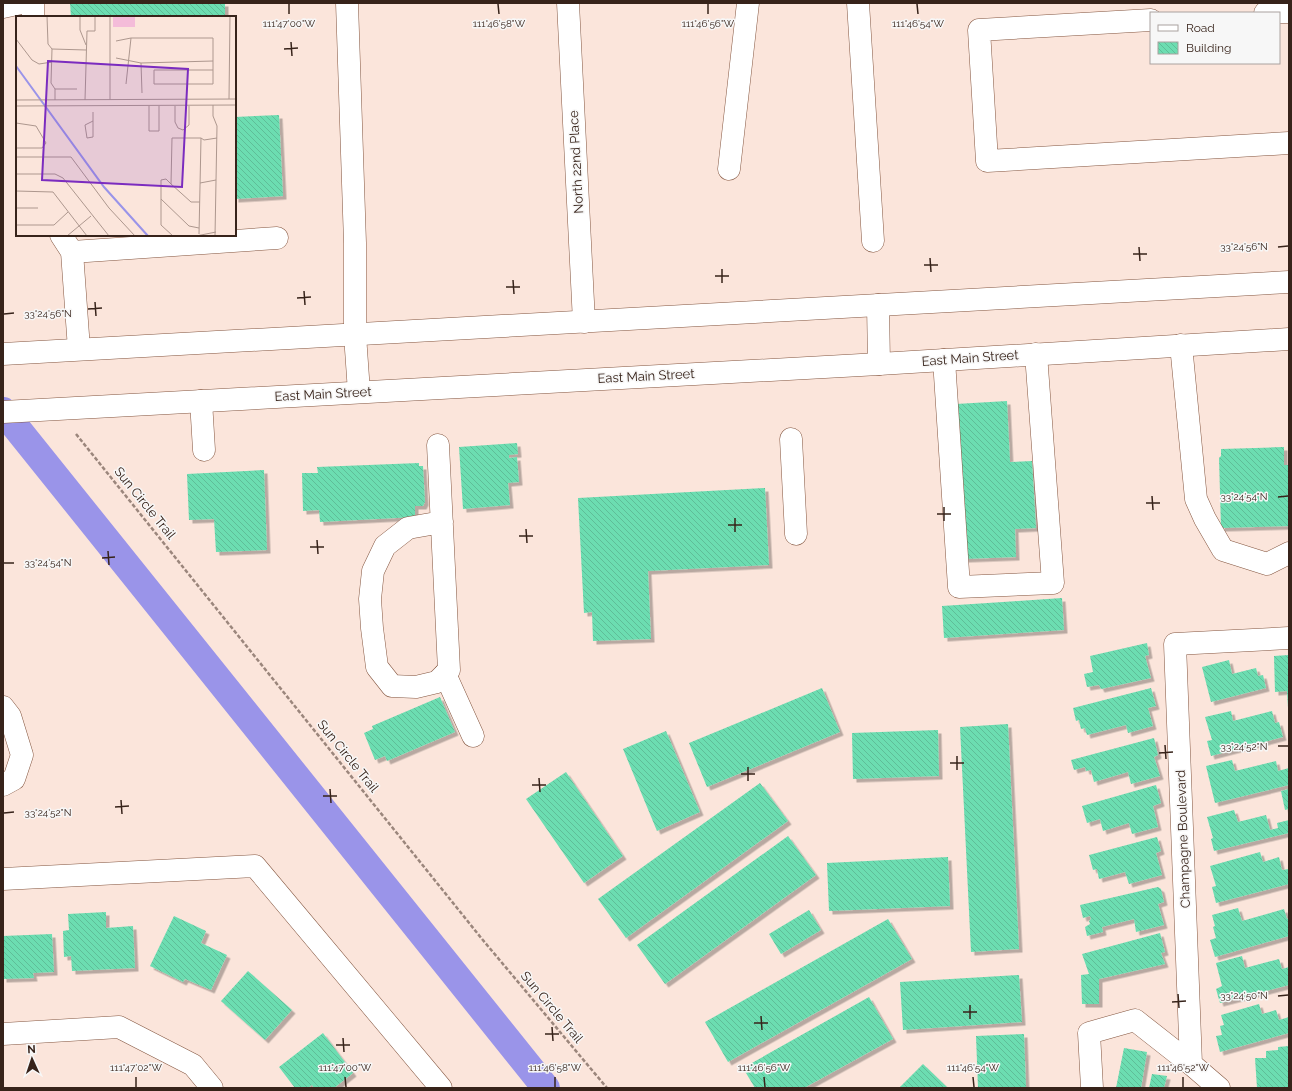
<svg xmlns="http://www.w3.org/2000/svg" width="1292" height="1091" viewBox="0 0 1292 1091" font-family="Raleway,sans-serif">
	<style>
		.lines { fill: none; stroke-linecap: round; stroke-linejoin: round }
		.canal { stroke: #9a94e9; stroke-width: 28 }
		.building { fill: url(#building-back-hatch); filter: url(#shadow) }
		.minor-casing { stroke: #845640; stroke-width: 23 }
		.major-casing { stroke: #845640; stroke-width: 23 }
		.path { stroke: #9b867c; stroke-width: 2.5; stroke-dasharray: 4 2; stroke-linecap: butt }
		.minor { stroke: #fff; stroke-width: 22 }
		.major { stroke: #fff; stroke-width: 22 }
		.ticks { fill: none; stroke: #37231a; stroke-width: 1.5 }
		.labels { text-anchor: middle; dominant-baseline: central; stroke-width: 3; stroke-linejoin: round; paint-order: stroke }
		.street-label { font-size: 13px; fill: #37231a; stroke: #f7f7f7 }
		.inset-river { fill: none; stroke: #9a94e9; stroke-width: 2 }
		.inset-road { fill: none; stroke: #ad978e; stroke-width: 1 }
		.view { fill: #7b2cbf; fill-opacity: 0.15; stroke: #7b2cbf; stroke-width: 2 }
		.inset-edge { fill: none; stroke: #37231a; stroke-width: 2 }
		.ticks-label { font-size: 10px; text-anchor: middle; fill: #37231a; stroke: #f7f7f7; stroke-width: 3; stroke-linejoin: round; paint-order: stroke }
	</style>
	<defs>
		<pattern id="building-back-hatch" width="6" height="6" patternUnits="userSpaceOnUse"><rect width="6" height="6" fill="#6cddb1"/><path d="M-1 5l2 2M0 0l6 6M5-1l2 2" fill="none" stroke="#5ebd98"/></pattern>
		<filter id="shadow"><feDropShadow dx="3.5" dy="3.5" stdDeviation="0" flood-color="#0004"/></filter>
	</defs>
	<rect width="100%" height="100%" fill="#fbe5db"/>
	<g class="lines">
		<path class="canal" d="M3,411L546,1088"/>
	</g>
	<g class="building">
		<path d="M70,3H225V17H71Z"/>
		<path d="M279,115L283,196L235,199V117Z"/>
		<path d="M1007,401L1010,462L1032,461L1036,528L1015,529L1016,557L964,559L956,404Z"/>
		<path d="M517,443L518,454L509,455V458L517,457L519,482L508,483L510,505L463,509L459,447Z"/>
		<path d="M1284,447V465H1288L1289,526L1221,528L1219,458L1221,456V449Z"/>
		<path d="M419,463V466H423L425,502L423,506H415V517L320,522L319,510L303,511L302,473H318L317,467Z"/>
		<path d="M264,470L267,550L216,552L214,519L189,520L187,474Z"/>
		<path d="M765,488L769,565L648,571L651,639L593,641L592,612L584,613L578,498Z"/>
		<path d="M1062,598L1064,630L944,638L942,606Z"/>
		<path d="M1147,643L1149,655L1145,656L1151,678L1101,689L1099,685L1087,687L1084,674L1093,672L1090,656Z"/>
		<path d="M1289,655V708H1288L1287,691L1275,692L1274,656Z"/>
		<path d="M1229,660L1232,674L1256,668L1258,676L1263,675L1266,688L1211,702L1202,667Z"/>
		<path d="M822,688L840,732L707,787L689,743Z"/>
		<path d="M1151,688L1156,706L1148,708L1153,726L1128,733L1126,725L1087,735L1085,728L1081,729L1079,720L1076,721L1073,708Z"/>
		<path d="M440,697L455,732L387,761L385,756L375,760L364,733L373,729L372,726Z"/>
		<path d="M1231,711L1233,721L1272,711L1275,723L1279,722L1283,737L1211,756L1207,741L1212,740L1205,717Z"/>
		<path d="M1008,724L1019,949L971,952L960,727Z"/>
		<path d="M938,730L939,776L853,779L852,733Z"/>
		<path d="M666,731L700,812L657,831L623,749Z"/>
		<path d="M1154,738L1158,755L1154,757L1160,776L1131,784L1128,772L1094,782L1091,770L1086,771L1085,767L1074,770L1071,760Z"/>
		<path d="M1232,760L1235,771L1276,761L1278,771L1289,768V785L1215,803L1206,766Z"/>
		<path d="M566,772L623,856L584,883L526,799Z"/>
		<path d="M760,783L788,821L626,938L598,899Z"/>
		<path d="M1156,785L1161,803L1153,806L1158,827L1132,834L1129,823L1103,831L1100,819L1087,823L1082,806Z"/>
		<path d="M1289,789V809L1285,810L1281,791Z"/>
		<path d="M1234,810L1238,822L1266,815L1270,830L1278,828L1277,823L1289,820V833L1214,851L1211,839L1213,838L1207,817Z"/>
		<path d="M788,836L816,875L665,984L637,945Z"/>
		<path d="M1157,837L1161,851L1156,853L1162,875L1129,884L1125,872L1099,879L1097,869L1093,870L1089,855Z"/>
		<path d="M1260,852L1263,862L1279,857L1282,870L1289,869V884L1216,903L1212,887L1216,886L1210,866Z"/>
		<path d="M948,857L950,906L829,911L827,863Z"/>
		<path d="M1158,887L1161,889L1164,902L1158,904L1164,925L1136,932L1134,919L1102,927L1103,932L1087,936L1085,927L1090,924L1089,921L1091,919L1090,916L1083,918L1080,905Z"/>
		<path d="M1238,908L1242,921L1284,909L1287,919L1289,918V936L1215,957L1210,940L1216,938L1213,927L1215,926L1212,915Z"/>
		<path d="M809,910L821,930L781,954L769,934Z"/>
		<path d="M106,912V928L133,926L135,968L72,971L71,956L64,957L63,931L69,930L68,914Z"/>
		<path d="M174,916L206,931L201,943L227,955L211,990L185,979L183,982L150,966Z"/>
		<path d="M888,919L912,959L728,1062L705,1022Z"/>
		<path d="M1160,933L1165,952L1161,953L1165,964L1099,979V1004H1082L1081,975L1089,974L1082,954Z"/>
		<path d="M52,934L54,972L33,973L34,978L3,979V936Z"/>
		<path d="M1242,956L1245,968L1279,959L1282,969L1289,967V985L1220,1003L1216,989L1222,986L1216,963Z"/>
		<path d="M248,971L292,1010L265,1040L221,1001Z"/>
		<path d="M1019,975L1022,1022L903,1030L900,982Z"/>
		<path d="M869,997L893,1039L804,1088H755L743,1068Z"/>
		<path d="M1259,1004L1262,1014L1276,1010L1279,1020L1289,1017V1033L1220,1052L1216,1036L1222,1035L1220,1026L1224,1025L1221,1015Z"/>
		<path d="M323,1033L353,1073L334,1088H314L312,1085L308,1088H295L279,1067Z"/>
		<path d="M1024,1034L1026,1088H978L976,1036Z"/>
		<path d="M1289,1046V1088H1257L1255,1058H1266V1051L1278,1050V1047Z"/>
		<path d="M1124,1048L1147,1052L1141,1088H1116Z"/>
		<path d="M923,1064L948,1088H899Z"/>
		<path d="M1152,1074L1167,1076L1164,1088H1149Z"/>
	</g>
	<g class="lines">
		<g class="minor-casing">
			<g id="minor">
				<path d="M33,3V17"/>
				<path d="M347,3L355,243V335"/>
				<path d="M568,3L584,322"/>
				<path d="M858,3L873,241"/>
				<path d="M3,7L21,3"/>
				<path d="M1265,13L1289,12"/>
				<path d="M1151,20L979,30L987,161L1289,143"/>
				<path d="M729,169L748,3"/>
				<path d="M61,235L72,252L79,349"/>
				<path d="M72,252L277,238"/>
				<path d="M1181,345L1196,499L1205,519L1223,550L1267,564L1289,553"/>
				<path d="M944,360L959,587L1053,583L1036,354"/>
				<path d="M201,401L204,450"/>
				<path d="M791,439L796,534"/>
				<path d="M438,445L449,670L437,682L416,687L392,686L377,667L372,628L370,599L373,571L385,546L408,528L442,522"/>
				<path d="M445,674L473,736"/>
				<path d="M3,707L10,716L22,755L14,779L3,785"/>
				<path d="M3,879L255,866L441,1088"/>
				<path d="M3,1034L119,1027L193,1065L212,1088"/>
				<path d="M1092,1088L1089,1033L1135,1020L1191,1064"/>
				<path d="M1219,1088L1191,1064L1175,644L1289,638"/>
			</g>
		</g>
		<g class="major-casing">
			<g id="major">
				<path d="M878,305L879,364"/>
				<path d="M355,335L359,392"/>
				<path d="M3,354L1289,282"/>
				<path d="M3,412L879,364L1289,339"/>
			</g>
		</g>
		<path class="path" d="M76,434L482,939L607,1088"/>
		<use href="#minor" class="minor"/>
		<use href="#major" class="major"/>
	</g>
	<path class="ticks" d="M289,4V14M498,4L499,14M708,4V14M917,4L918,14M291,42L292,56M284,49L298,48M1139,247L1140,261M1278,247L1288,246M1133,254H1147M930,258L931,272M924,265H938M722,269V283M715,276H729M513,280L514,294M506,287H520M304,291L305,305M297,298L311,297M95,302L96,316M88,309L102,308M4,314L14,313M1152,496L1153,510M1278,497L1288,496M1146,503H1160M944,507V521M937,514H951M735,518V532M728,525H742M526,529L527,543M519,536H533M317,540L318,554M310,547H324M108,551L109,565M102,558L115,557M4,563H14M1165,745L1166,759M1278,746H1288M1159,753L1173,752M957,756V770M950,763H964M748,767V781M741,774H755M539,778L540,792M532,785H546M330,789L331,803M323,796H337M121,800L122,814M115,807L129,806M4,813L14,812M1178,994L1179,1008M1278,996L1288,995M1172,1002L1186,1001M970,1005V1019M963,1012H977M761,1016L762,1030M754,1023H768M552,1027L553,1041M545,1034H559M343,1038L344,1052M336,1045H350M136,1077V1087M345,1077L346,1087M555,1077V1087M764,1077L765,1087M973,1077L974,1087M1183,1077V1087"/>
	<g class="labels">
		<g class="street-label">
			<text transform="translate(576 162) rotate(-93)">North 22nd Place</text>
			<text transform="translate(970 358) rotate(-4)">East Main Street</text>
			<text transform="translate(646 376) rotate(-3)">East Main Street</text>
			<text transform="translate(323 394) rotate(-3)">East Main Street</text>
			<text transform="translate(145 503) rotate(51)">Sun Circle Trail</text>
			<text transform="translate(348 756) rotate(51)">Sun Circle Trail</text>
			<text transform="translate(1183 839) rotate(-92)">Champagne Boulevard</text>
			<text transform="translate(552 1007) rotate(50)">Sun Circle Trail</text>
		</g>
	</g>
	<g transform="translate(16 16)">
		<rect width="220" height="220" fill="#fbe5db"/>
		<path d="M97,0H119V11H97Z" fill="#f4bcd9"/>
		<path class="inset-river" d="M0,50L88,171L132,220"/>
		<path class="inset-road" d="M31,0L32,28L36,33M64,0V14L70,29M0,23L16,44L23,48L36,46M100,25L115,22L110,68M100,42L125,47L197,45V22H115M125,47L126,77M197,54V68H138V54H197V45M39,73H61M213,83L214,0M0,84L220,83M39,84V73L35,67L36,33L70,34M69,84L71,15H79V0M94,84V0M197,89V100L201,110L199,220M0,90L220,89M133,90V115H143V90M159,90V106L162,112L167,114L173,109V90M77,96V121L71,122L69,109L77,105M0,107L20,110L30,127L26,132H0M0,141H55L93,192L119,220M0,158H39L47,162L93,220M184,167L200,164M155,168L150,163L145,164V209L157,220M0,175L37,176L71,220M145,183L173,210L183,212M184,186H175L155,168L156,122H185L188,124L201,122M0,192H22M0,209H38L52,196M183,218L185,122M51,220L75,200M180,220L200,216"/>
		<path class="view" d="M32,45L172,53L166,171L26,164Z"/>
		<rect width="220" height="220" class="inset-edge"/>
	</g>
	<g class="ticks-label">
		<text x="289" y="27">111°47'00"W</text>
		<text x="499" y="27">111°46'58"W</text>
		<text x="708" y="27">111°46'56"W</text>
		<text x="918" y="27">111°46'54"W</text>
		<text x="1244" y="250">33°24'56"N</text>
		<text x="48" y="317">33°24'56"N</text>
		<text x="1244" y="500">33°24'54"N</text>
		<text x="48" y="566">33°24'54"N</text>
		<text x="1244" y="750">33°24'52"N</text>
		<text x="48" y="816">33°24'52"N</text>
		<text x="1244" y="999">33°24'50"N</text>
		<text x="136" y="1071">111°47'02"W</text>
		<text x="345" y="1071">111°47'00"W</text>
		<text x="555" y="1071">111°46'58"W</text>
		<text x="764" y="1071">111°46'56"W</text>
		<text x="973" y="1071">111°46'54"W</text>
		<text x="1183" y="1071">111°46'52"W</text>
	</g>
	<rect width="1292" height="1091" fill="none" stroke="#37231a" stroke-width="8"/>
	<rect x="1150" y="12" width="130" height="52" fill="#f7f7f7" stroke="#aaa29f"/>
	<rect x="1158" y="25" width="20" height="6" fill="#ffffff" stroke="#aaa29f"/>
	<text x="1186" y="32" font-size="12" fill="#37231a">Road</text>
	<rect x="1158" y="42" width="20" height="12" fill="url(#building-back-hatch)" stroke="#aaa29f"/>
	<text x="1186" y="52" font-size="12" fill="#37231a">Building</text>
	<g transform="translate(32 1059) rotate(357)" stroke="#f7f7f7" stroke-width="3" paint-order="stroke">
	<path d="M0-3L7 15L0 10L-7 15Z" fill="#37231a"/>
	<text y="-6" font-size="11" font-weight="bold" text-anchor="middle" fill="#37231a">N</text>
	</g>
</svg>
